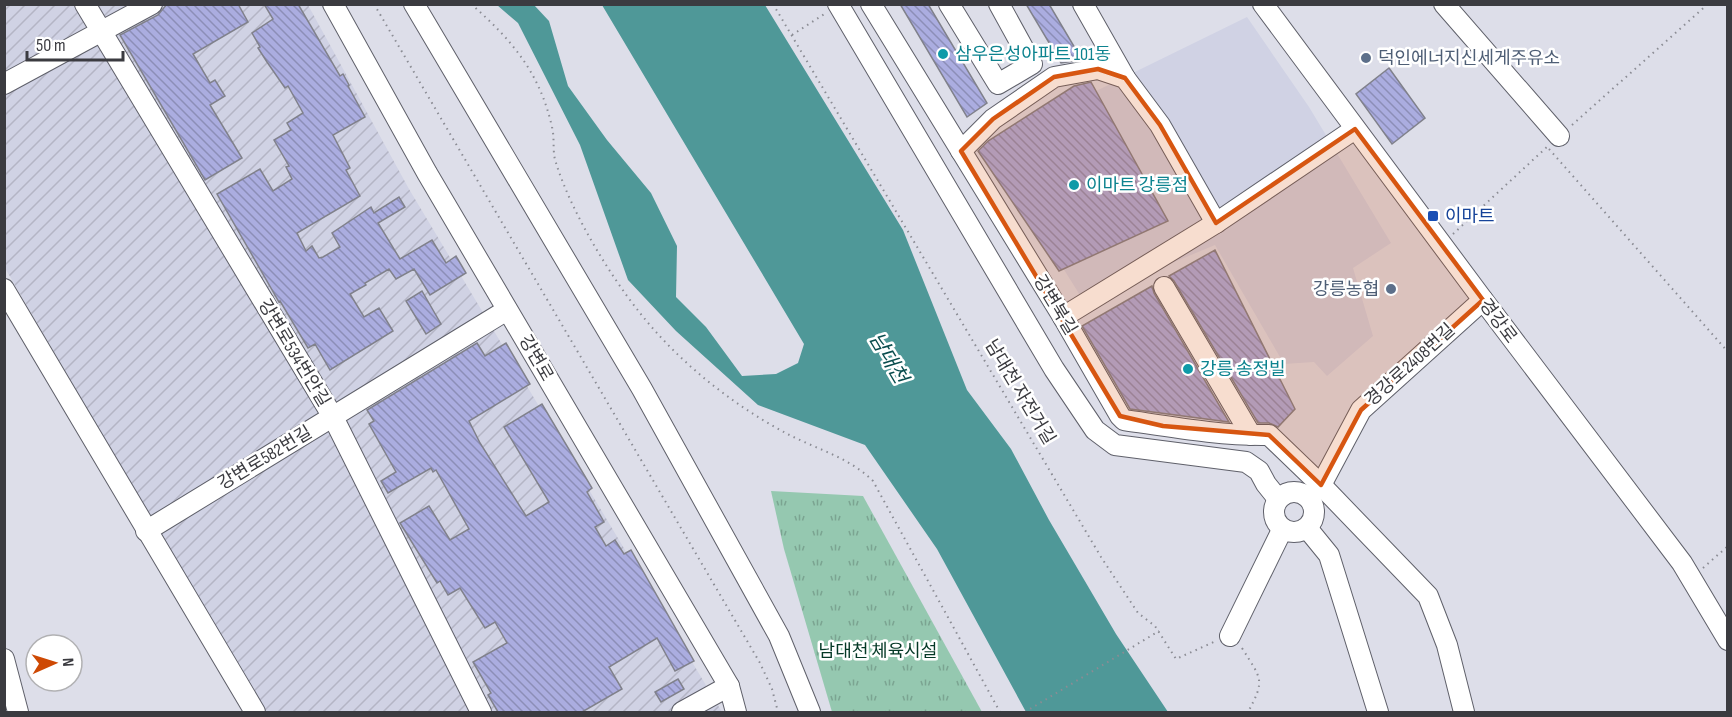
<svg xmlns="http://www.w3.org/2000/svg" width="1732" height="717" viewBox="0 0 1732 717" font-family="'Sofia Sans Condensed','Noto Sans KR',sans-serif">
	<style>
		.built { fill: #d0d2e4 }
		.industrial { fill: url(#industrial-furrows) }
		.grass { fill: url(#grass-tufts) }
		.water { fill: #4f9898 }
		.building { fill: url(#building-back-hatch); stroke: #80818b; stroke-width: 1.5 }
		.lines { fill: none; stroke-linecap: round; stroke-linejoin: round }
		.minor-casing { stroke: #5f606a; stroke-width: 22 }
		.path { stroke: #8b8c94; stroke-width: 2; stroke-dasharray: 1.5 4.5; stroke-linecap: butt }
		.minor { stroke: #fff; stroke-width: 20 }
		.marked { fill: #d75611; fill-opacity: 0.2; stroke: #d75611; stroke-width: 4.5; stroke-linejoin: round }
		.culture-dot { fill: #0f9aa8; stroke: #fff; stroke-width: 2 }
		.service-dot { fill: #5c6f8a; stroke: #fff; stroke-width: 2 }
		.transit-dot { fill: #1a4fb4; stroke: #fff; stroke-width: 2 }
		.labels { text-anchor: middle; dominant-baseline: central; stroke-width: 5; stroke-linejoin: round; paint-order: stroke }
		.culture-label { font-size: 18px; fill: #0d838f; stroke: #fff; text-anchor: start }
		.service-label { font-size: 18px; fill: #4e5e75; stroke: #fff; text-anchor: start }
		.transit-label { font-size: 18px; fill: #164399; stroke: #fff; text-anchor: start }
		.street-label { font-size: 18px; fill: #3b3b40; stroke: #fff }
		.park-label { font-size: 18px; fill: #043826; stroke: #fff }
		.water-label { font-size: 20px; font-style: italic; fill: #094d4e; stroke: #fff }
	</style>
	<defs>
		<pattern id="industrial-furrows" width="10" height="10" patternUnits="userSpaceOnUse" patternTransform="scale(1.5)"><rect width="10" height="10" fill="#d0d2e4"/><path d="M-1 1l2-2M0 10L10 0M9 11l2-2" fill="none" stroke="#b4b5c5"/></pattern>
		<pattern id="grass-tufts" width="24" height="20" patternUnits="userSpaceOnUse" patternTransform="scale(1.5)"><rect width="24" height="20" fill="#95c8b0"/><path d="M3 7l-1-3M5 7V3M7 7l1-3M15 17l-1-3M17 17v-4M19 17l1-3" fill="none" stroke="#7ba491"/></pattern>
		<pattern id="building-back-hatch" width="6" height="6" patternUnits="userSpaceOnUse" patternTransform="scale(1.5)"><rect width="6" height="6" fill="#abade0"/><path d="M-1 5l2 2M0 0l6 6M5-1l2 2" fill="none" stroke="#8c8eb7"/></pattern>
	</defs>
	<rect width="100%" height="100%" fill="#dddee9"/>
	<path class="built" d="M1247,17L1309,107L1391,243L1353,268L1373,336L1327,376L1314,362L1284,364L1215,245L1083,300L986,145Z"/>
	<path class="industrial" d="M4,5H308L409,189L722,712H264L5,268Z"/>
	<path class="grass" d="M771,491L863,496L982,712H832L784,549Z"/>
	<path class="water" d="M497,5H534L549,21L568,86L607,140L651,193L677,246L676,297L706,327L742,376L776,374L798,363L804,344L602,5H765L903,230L967,390L1011,449L1049,520L1116,634L1168,712H1026L937,549L865,445L758,405L676,331L628,280L580,145L518,23Z"/>
	<g class="building">
		<path d="M167,4H238L248,22L193,54L210,83L215,80L225,96L210,105L242,158L205,180L120,35L158,15Z"/>
		<path d="M264,4H298L340,76L343,74L349,85L348,86L365,117L333,135L350,168L346,170L360,196L297,233L306,251L312,246L319,258L323,257L340,247L332,233L371,207L374,213L399,197L405,207L378,223L400,259L432,240L446,263L456,256L466,273L430,295L414,269L396,279L389,269L365,283L366,285L350,294L364,317L379,308L393,331L330,370L315,344L308,348L280,301L279,302L217,194L260,169L273,191L292,179L286,167L289,166L274,140L291,130L287,123L303,113L288,86L285,88L267,62L258,48L260,47L252,33L273,19Z"/>
		<path d="M900,4H928L987,103L967,117Z"/>
		<path d="M1026,4H1049L1082,60L1061,63Z"/>
		<path d="M1389,68L1425,118L1392,144L1356,94Z"/>
		<path d="M1091,82L1168,221L1059,271L978,151L988,141L1074,86Z"/>
		<path d="M1215,250L1295,409L1278,427L1269,423H1258L1174,281L1169,276Z"/>
		<path d="M1152,286L1154,293L1229,422L1130,409L1082,326Z"/>
		<path d="M422,291L441,324L426,334L406,301Z"/>
		<path d="M477,343L485,356L506,343L530,384L469,421L480,443L526,516L549,502L504,427L542,404L592,488L587,492L604,522L595,527L606,546L615,540L624,554L631,550L694,661L675,671L657,638L609,667L622,689L582,712H498L488,695L491,693L473,662L507,643L495,622L485,628L460,588L448,595L440,581L437,583L400,523L429,506L450,540L469,529L436,470L433,472L431,468L388,493L381,481L396,472L369,424L374,421L367,410Z"/>
		<path d="M678,679L684,689L661,702L655,692Z"/>
	</g>
	<g class="lines">
		<g class="minor-casing">
			<g id="minor">
				<path d="M85,4L333,417L481,712"/>
				<path d="M333,4L427,173L729,686L736,712"/>
				<path d="M414,4L642,389L779,636L810,712"/>
				<path d="M838,4L1054,369L1095,430L1115,445L1246,462L1259,471L1266,484L1278,499"/>
				<path d="M871,4L1063,317L1120,416L1124,420C1172,427 1221,436 1269,435L1321,485L1428,596L1447,645L1464,712"/>
				<path d="M949,4L998,84L1032,64L999,4"/>
				<path d="M1083,4L1125,78"/>
				<path d="M1263,4L1483,300L1682,563L1728,640"/>
				<path d="M1444,4L1559,136"/>
				<path d="M4,84L152,4"/>
				<path d="M961,151L993,119L1054,77L1098,69L1125,78L1160,125L1216,223"/>
				<path d="M1164,287L1251,435"/>
				<path d="M4,289L255,712"/>
				<path d="M1063,317L1216,223L1355,129"/>
				<circle cx="1294" cy="512" r="20"/>
				<path d="M1309,498L1321,485L1361,410L1483,300"/>
				<path d="M1307,528L1329,555L1378,712"/>
				<path d="M146,531L507,310"/>
				<path d="M1230,636L1282,530"/>
				<path d="M4,659L18,712"/>
				<path d="M682,712L729,686"/>
			</g>
		</g>
		<g class="path">
			<path d="M374,4L760,663L772,689L778,712"/>
			<path d="M471,4C512,40 540,73 552,127C555,139 552,152 556,163C571,211 608,273 640,313C678,361 729,402 782,431C812,448 848,456 873,481L1000,712"/>
			<path d="M773,4L1101,557L1138,613L1155,626L1176,659L1216,641"/>
			<path d="M792,35L826,13"/>
			<path d="M1572,125L1708,4"/>
			<path d="M1549,149L1728,352"/>
			<path d="M1453,234L1548,146"/>
			<path d="M1703,568L1728,546"/>
			<path d="M1242,648C1261,679 1266,679 1248,712"/>
			<path d="M1025,712L1159,631"/>
		</g>
		<use href="#minor" class="minor"/>
	</g>
	<path class="marked" d="M1098,69L1125,78L1160,125L1216,223L1355,129L1483,300L1361,410L1321,485L1269,435L1163,426L1120,416L961,151L993,119L1054,77Z"/>
	<g class="culture-dot">
		<circle cx="943" cy="54" r="6"/>
		<circle cx="1074" cy="185" r="6"/>
		<circle cx="1188" cy="369" r="6"/>
	</g>
	<g class="service-dot">
		<circle cx="1366" cy="58" r="6"/>
		<circle cx="1391" cy="289" r="6"/>
	</g>
	<rect class="transit-dot" x="1427" y="210" width="12" height="12" rx="3"/>
	<g class="labels">
		<g class="culture-label">
			<text x="955" y="54">삼우은성아파트 101동</text>
			<text x="1086" y="185">이마트 강릉점</text>
			<text x="1200" y="369">강릉 송정빌</text>
		</g>
		<g class="service-label">
			<text x="1378" y="58">덕인에너지신세게주유소</text>
			<text x="1379" y="289" text-anchor="end">강릉농협</text>
		</g>
		<g class="transit-label">
			<text x="1445" y="216">이마트</text>
		</g>
		<g class="street-label">
			<text transform="translate(1055 305) rotate(59)">강변북길</text>
			<text transform="translate(1498 321) rotate(53)">경강로</text>
			<text transform="translate(294 353) rotate(59)">강변로534번안길</text>
			<text transform="translate(536 358) rotate(60)">강변로</text>
			<text transform="translate(1410 365) rotate(-42)">경강로2408번길</text>
			<text transform="translate(1020 392) rotate(59)">남대천 자전거길</text>
			<text transform="translate(265 458) rotate(-31)">강변로582번길</text>
		</g>
		<g class="park-label">
			<text x="878" y="651">남대천 체육시설</text>
		</g>
		<g class="water-label">
			<text transform="translate(888 358) rotate(59)">남대천</text>
		</g>
	</g>
	<rect width="1732" height="717" fill="none" stroke="#3b3b40" stroke-width="12"/>
	<g transform="translate(54 663) rotate(87)"><circle r="28" fill="#ffffff" stroke="#b1b1b3" stroke-width="1.5"/>
	<path d="M0-4.5L10 22L0 15L-10 22Z" fill="#ce4904"/>
	<text y="-9" font-size="16" font-weight="bold" text-anchor="middle" fill="#3b3b40">N</text>
	</g>
	<path d="M27 51v9h96v-9" fill="none" stroke="#3b3b40" stroke-width="3"/>
	<text x="36" y="51" font-size="18" fill="#3b3b40" stroke="#ffffff" stroke-width="4.5" paint-order="stroke">50 m</text>
</svg>
